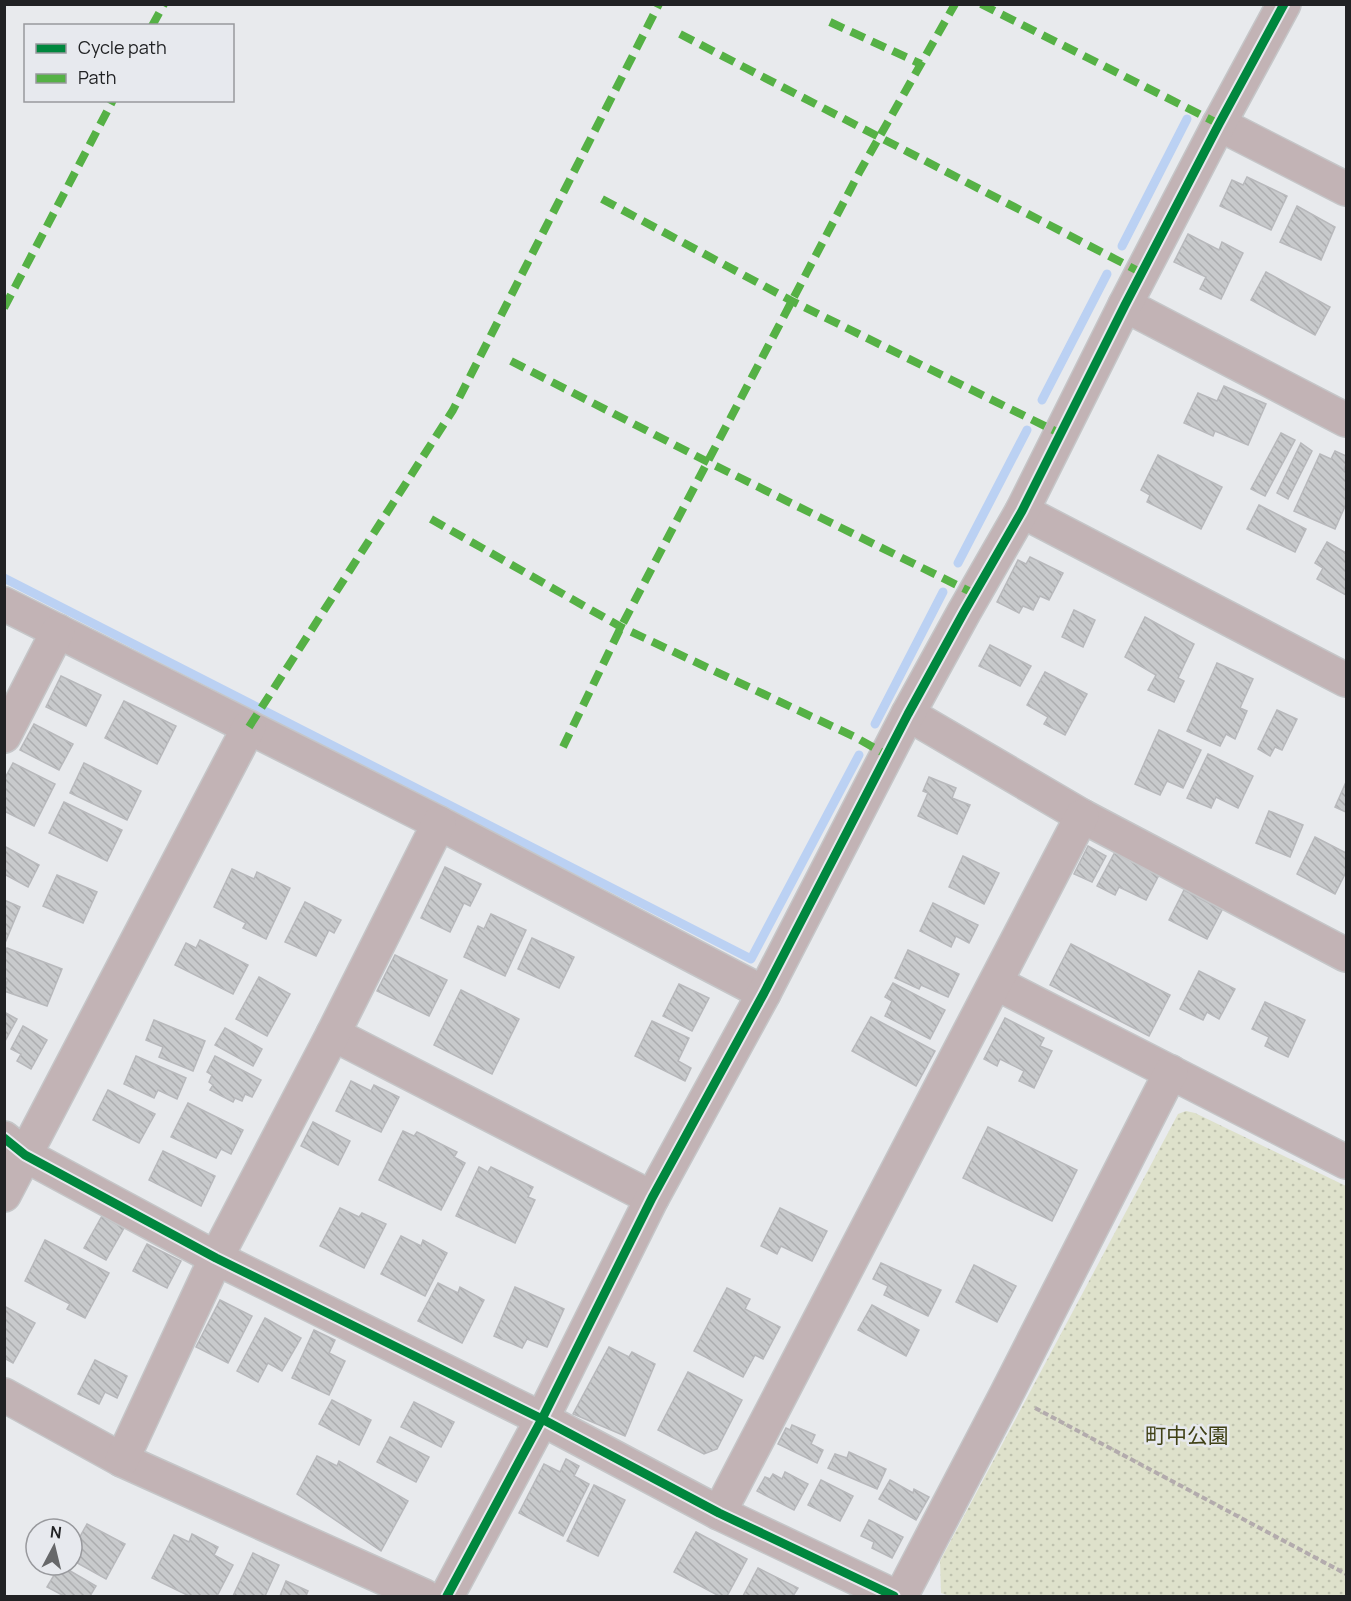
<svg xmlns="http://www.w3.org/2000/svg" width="1351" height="1601" viewBox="0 0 1351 1601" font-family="Manrope,'Noto Sans JP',sans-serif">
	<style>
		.park { fill: url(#park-dots) }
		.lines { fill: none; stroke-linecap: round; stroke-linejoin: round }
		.stream { stroke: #bbd1f3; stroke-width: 9 }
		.building { fill: url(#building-back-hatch); stroke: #b8b9bc; stroke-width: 1.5 }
		.minor-casing { stroke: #c5c6c8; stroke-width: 36 }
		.path { stroke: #b3abad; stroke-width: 4; stroke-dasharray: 6 3; stroke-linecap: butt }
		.minor { stroke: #c2b3b5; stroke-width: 33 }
		.quiet { stroke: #55b145; stroke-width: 8; stroke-dasharray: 15 8; stroke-linecap: butt }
		.cycleway-casing { stroke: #e7e9ee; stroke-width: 13 }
		.cycleway { stroke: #00873e; stroke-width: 9 }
		.labels { text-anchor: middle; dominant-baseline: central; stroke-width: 5; stroke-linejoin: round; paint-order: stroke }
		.park-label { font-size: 21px; fill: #404116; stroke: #e7e9ee }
	</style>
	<defs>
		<pattern id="park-dots" width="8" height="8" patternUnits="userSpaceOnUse" patternTransform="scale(1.5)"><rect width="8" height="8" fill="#dee1cb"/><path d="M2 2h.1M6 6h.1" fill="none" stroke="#bec1ae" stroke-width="1.8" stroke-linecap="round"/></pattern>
		<pattern id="building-back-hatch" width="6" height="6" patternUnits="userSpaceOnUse" patternTransform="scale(1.5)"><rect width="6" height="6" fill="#c8cacc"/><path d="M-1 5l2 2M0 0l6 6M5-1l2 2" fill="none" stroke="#acadaf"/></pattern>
	</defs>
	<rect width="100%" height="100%" fill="#e8eaed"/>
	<path class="park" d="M1186,1111L1195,1113L1346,1186V1596H949L941,1593L940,1561L1178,1114Z"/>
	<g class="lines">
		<g class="stream">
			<path d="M1122,246L1187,119"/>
			<path d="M1042,400L1107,274"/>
			<path d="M958,563L1027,430"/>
			<path d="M4,578L751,959L859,755"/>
			<path d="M875,724L943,592"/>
		</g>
	</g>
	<g class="building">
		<path d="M1247,177L1287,196L1271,230L1220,206L1232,180L1243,185Z"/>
		<path d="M1297,206L1335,227L1321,260L1280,242Z"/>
		<path d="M1188,234L1219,250L1222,242L1243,253L1221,299L1200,289L1206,277L1174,262Z"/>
		<path d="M1266,272L1330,307L1315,335L1251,300Z"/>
		<path d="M1224,386L1266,404L1248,445L1215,431L1213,436L1184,423L1198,393L1217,401Z"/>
		<path d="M1281,433L1295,440L1265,496L1251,489Z"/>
		<path d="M1301,443L1312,451L1288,499L1277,493Z"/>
		<path d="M1335,451L1346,456V464L1344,470L1346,471V504L1335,529L1294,511L1320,454L1331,459Z"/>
		<path d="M1158,455L1222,487L1201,529L1147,502L1150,495L1141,490Z"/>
		<path d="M1259,505L1306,529L1295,552L1247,529Z"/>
		<path d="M1327,542L1346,553V595L1317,579L1323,568L1315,563Z"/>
		<path d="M1030,557L1063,573L1049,600L1040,596L1033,610L1023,606L1019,613L997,602L1018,560L1026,564Z"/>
		<path d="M1074,610L1095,620L1083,647L1062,637Z"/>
		<path d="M1145,617L1194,644L1178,678L1184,681L1174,702L1148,690L1156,675L1125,657Z"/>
		<path d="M990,645L1031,666L1020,686L979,666Z"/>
		<path d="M1217,663L1253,679L1240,708L1247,711L1235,739L1226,734L1220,746L1187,731Z"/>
		<path d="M1045,672L1087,694L1065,735L1044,724L1048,717L1027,705Z"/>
		<path d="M61,676L101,695L86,726L46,707Z"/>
		<path d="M124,701L176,726L157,764L105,738Z"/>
		<path d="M1277,710L1297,719L1282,750L1275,747L1270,756L1258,749Z"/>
		<path d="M34,724L73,744L59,770L20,750Z"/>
		<path d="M1159,730L1201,750L1183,788L1167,781L1160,795L1135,784Z"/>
		<path d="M1208,754L1253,776L1238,808L1216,797L1211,808L1187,798Z"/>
		<path d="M13,763L55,784L34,826L4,811V780Z"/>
		<path d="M84,763L141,791L127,820L70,793Z"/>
		<path d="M929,777L956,788L952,798L970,805L957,834L918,816L928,793L923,791Z"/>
		<path d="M1346,782V812L1335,807Z"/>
		<path d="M64,802L122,830L107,861L49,833Z"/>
		<path d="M1269,811L1303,825L1290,857L1256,843Z"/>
		<path d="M1315,837L1346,853V872L1335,894L1297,874Z"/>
		<path d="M4,846L39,865L28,887L4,874Z"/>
		<path d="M1088,846L1106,856L1092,882L1074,874Z"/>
		<path d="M1116,850L1160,873L1146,900L1119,887L1115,895L1097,886Z"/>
		<path d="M963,856L999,873L984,904L949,887Z"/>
		<path d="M445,867L481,884L470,906L464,903L450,932L421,918Z"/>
		<path d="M232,869L254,879L257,872L290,888L266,939L243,928L246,923L214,907Z"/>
		<path d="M57,875L97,892L83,923L43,906Z"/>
		<path d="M1184,890L1222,910L1207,939L1169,920Z"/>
		<path d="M4,900L20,907L5,943H4Z"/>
		<path d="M305,902L341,920L334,933L329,930L316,956L285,942Z"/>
		<path d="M933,903L978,925L969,943L956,936L951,947L920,931Z"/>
		<path d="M491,914L526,930L505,976L464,957L478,926L484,929Z"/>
		<path d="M532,938L574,957L559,988L518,969Z"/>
		<path d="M200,940L248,965L233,994L175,965L186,943L196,948Z"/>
		<path d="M1071,944L1170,995L1149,1036L1050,985Z"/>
		<path d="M7,948L62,969L47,1006L4,991L7,982H4V956Z"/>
		<path d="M908,950L959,974L948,997L921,985L919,989L895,978Z"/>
		<path d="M395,955L447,980L429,1016L377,991Z"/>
		<path d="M1199,971L1235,989L1219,1019L1207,1012L1203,1020L1180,1009Z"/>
		<path d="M259,977L290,994L267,1036L236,1019Z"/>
		<path d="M893,983L945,1010L930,1039L885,1016L892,1001L885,997Z"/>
		<path d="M679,984L709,998L692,1031L663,1016Z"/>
		<path d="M461,990L519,1019L492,1074L434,1045Z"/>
		<path d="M1265,1002L1305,1020L1288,1057L1265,1046L1269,1037L1252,1029Z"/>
		<path d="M4,1012L17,1019L4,1043Z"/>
		<path d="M871,1017L935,1051L916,1086L852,1051Z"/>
		<path d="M1005,1018L1044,1038L1040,1046L1052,1051L1034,1088L1019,1081L1024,1071L1000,1059L997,1066L984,1059Z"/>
		<path d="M154,1020L205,1041L193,1071L159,1057L163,1047L146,1040Z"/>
		<path d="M652,1021L689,1038L678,1061L691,1068L685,1081L635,1056Z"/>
		<path d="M23,1026L47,1040L31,1069L17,1061L21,1054L11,1049Z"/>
		<path d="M225,1028L262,1049L253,1066L215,1045Z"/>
		<path d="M136,1056L186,1078L177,1099L158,1090L154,1098L124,1084Z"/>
		<path d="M215,1056L261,1080L252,1097L245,1094L242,1101L235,1098L233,1102L210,1090L213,1085L209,1082L212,1075L207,1072Z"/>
		<path d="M351,1081L371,1091L374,1085L399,1097L381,1132L336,1111Z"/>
		<path d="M108,1090L155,1114L139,1143L93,1120Z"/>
		<path d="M188,1103L243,1130L231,1154L221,1149L216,1158L171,1137Z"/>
		<path d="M313,1122L350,1141L338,1165L301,1146Z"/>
		<path d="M988,1127L1077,1170L1052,1221L963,1178Z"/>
		<path d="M403,1131L414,1136L417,1132L457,1152L454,1157L465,1163L441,1210L379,1180Z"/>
		<path d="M163,1151L215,1176L201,1206L149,1180Z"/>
		<path d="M479,1167L488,1172L491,1167L533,1187L528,1197L535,1200L515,1243L456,1216Z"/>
		<path d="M340,1208L359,1217L362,1213L386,1224L364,1268L320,1246Z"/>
		<path d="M780,1208L827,1231L812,1261L781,1246L777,1254L761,1246Z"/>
		<path d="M102,1216L124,1228L106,1260L84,1248Z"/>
		<path d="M401,1236L421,1246L423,1240L447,1253L425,1296L381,1274Z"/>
		<path d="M45,1240L109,1273L85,1318L67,1309L70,1304L25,1281Z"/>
		<path d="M147,1244L181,1261L167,1288L133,1271Z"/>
		<path d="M881,1263L941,1290L928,1316L884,1295L888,1286L873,1279Z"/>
		<path d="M974,1265L1016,1286L997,1322L956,1302Z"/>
		<path d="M438,1283L458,1293L460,1287L484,1300L462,1343L418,1321Z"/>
		<path d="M515,1287L564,1309L547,1347L527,1339L522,1348L494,1336Z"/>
		<path d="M727,1288L750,1299L745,1309L780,1327L763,1359L755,1355L743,1377L694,1351Z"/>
		<path d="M220,1300L252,1316L228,1363L196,1347Z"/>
		<path d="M872,1305L919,1330L906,1356L858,1330Z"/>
		<path d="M4,1306L35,1323L13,1363L4,1358Z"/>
		<path d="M265,1318L301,1338L282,1371L268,1363L258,1382L237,1371Z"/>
		<path d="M314,1330L335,1340L329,1353L345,1361L329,1395L292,1378Z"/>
		<path d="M609,1347L629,1357L632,1352L655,1364L625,1436L573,1414Z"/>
		<path d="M95,1360L127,1376L117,1398L105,1392L99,1404L78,1394Z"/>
		<path d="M688,1372L742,1400L717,1449L704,1454L658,1430Z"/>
		<path d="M332,1400L371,1420L359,1445L319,1424Z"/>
		<path d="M414,1402L454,1422L441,1447L401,1427Z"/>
		<path d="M792,1425L815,1435L811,1444L823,1450L817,1463L778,1444L786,1428L790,1430Z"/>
		<path d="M390,1437L429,1457L416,1482L377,1462Z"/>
		<path d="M849,1452L886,1469L877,1489L828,1468L835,1454L847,1458Z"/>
		<path d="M317,1456L337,1466L339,1461L408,1501L381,1551L297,1494Z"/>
		<path d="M566,1459L579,1466L574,1476L589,1484L563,1536L519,1513L544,1464L560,1472Z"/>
		<path d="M785,1472L808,1484L794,1510L757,1491L765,1477L770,1479L773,1474L782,1479Z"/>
		<path d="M821,1480L853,1496L840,1521L808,1505Z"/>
		<path d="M890,1480L913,1493L914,1489L929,1497L916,1520L879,1499Z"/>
		<path d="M594,1485L625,1500L598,1556L567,1541Z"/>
		<path d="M869,1520L903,1537L892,1558L872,1548L874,1542L861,1536Z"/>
		<path d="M87,1524L125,1544L106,1579L72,1560V1551Z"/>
		<path d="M696,1532L747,1559L727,1596H719L674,1572Z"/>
		<path d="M192,1534L218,1547L214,1555L233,1565L217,1596H189L152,1578L174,1535L189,1542Z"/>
		<path d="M253,1553L279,1565L265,1596H233Z"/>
		<path d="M60,1565L96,1586L90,1596H64L47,1587Z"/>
		<path d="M758,1568L798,1588L793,1596H743Z"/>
		<path d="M286,1581L308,1591L306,1596H280Z"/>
	</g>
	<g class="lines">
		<g class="minor-casing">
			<g id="minor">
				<path d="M1219,124L1346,189"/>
				<path d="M1125,305L1346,420"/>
				<path d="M1022,511L1346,680"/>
				<path d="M4,604L439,823L764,993"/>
				<path d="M908,714L1082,816L1346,955"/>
				<path d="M4,736L58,631"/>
				<path d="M996,983L1346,1162"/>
				<path d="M333,1034L652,1198"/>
				<path d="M4,1138L25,1155L216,1258L542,1419L719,1513L894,1596"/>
				<path d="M4,1195L249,727"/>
				<path d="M4,1395L122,1460L424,1596"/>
				<path d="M122,1460L216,1258L333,1034L439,823"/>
				<path d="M719,1513L1082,816"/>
				<path d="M447,1596L542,1419L652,1198L764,993L908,714L964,612L1022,511L1125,305L1219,124L1284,4"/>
				<path d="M901,1596L1007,1393L1171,1072"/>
			</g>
		</g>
		<path class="path" d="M1035,1408L1346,1574"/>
		<use href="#minor" class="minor"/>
		<g class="quiet">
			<path d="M981,4L1219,124"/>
			<path d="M830,22L921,64"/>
			<path d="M152,26L164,4"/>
			<path d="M680,34L1142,273"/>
			<path d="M602,199L792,301L1061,434"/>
			<path d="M4,308L113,100"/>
			<path d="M511,361L708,462L975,594"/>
			<path d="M431,519L621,627L855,737L887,755"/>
			<path d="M249,727L453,410L659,4"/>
			<path d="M563,747L621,627L860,171L955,4"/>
		</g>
		<g class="cycleway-casing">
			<g id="cycleway">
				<path d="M4,1138L25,1155L216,1258L542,1419L719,1513L894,1596"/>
				<path d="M447,1596L542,1419L652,1198L764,993L908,714L964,612L1022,511L1125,305L1219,124L1284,4"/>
			</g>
		</g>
		<use href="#cycleway" class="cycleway"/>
	</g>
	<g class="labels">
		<g class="park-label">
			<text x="1187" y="1435">町中公園</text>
		</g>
	</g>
	<rect width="1351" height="1601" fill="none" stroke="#212224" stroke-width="12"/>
	<rect x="24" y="24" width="210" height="78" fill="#e7e9ee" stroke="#98999d" stroke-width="1.5"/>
	<rect x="36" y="44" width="30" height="9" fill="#00873e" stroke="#98999d" stroke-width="1.5"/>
	<text x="78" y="54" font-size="18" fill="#212224">Cycle path</text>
	<rect x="36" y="74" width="30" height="9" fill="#55b145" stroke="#98999d" stroke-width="1.5"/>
	<text x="78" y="84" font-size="18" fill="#212224">Path</text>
	<g transform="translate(54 1547) rotate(7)"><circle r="28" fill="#e7e9ee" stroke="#98999d" stroke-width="1.5"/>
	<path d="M0-4.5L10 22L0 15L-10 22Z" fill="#67686a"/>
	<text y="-9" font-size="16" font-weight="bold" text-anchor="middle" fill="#212224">N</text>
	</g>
</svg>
